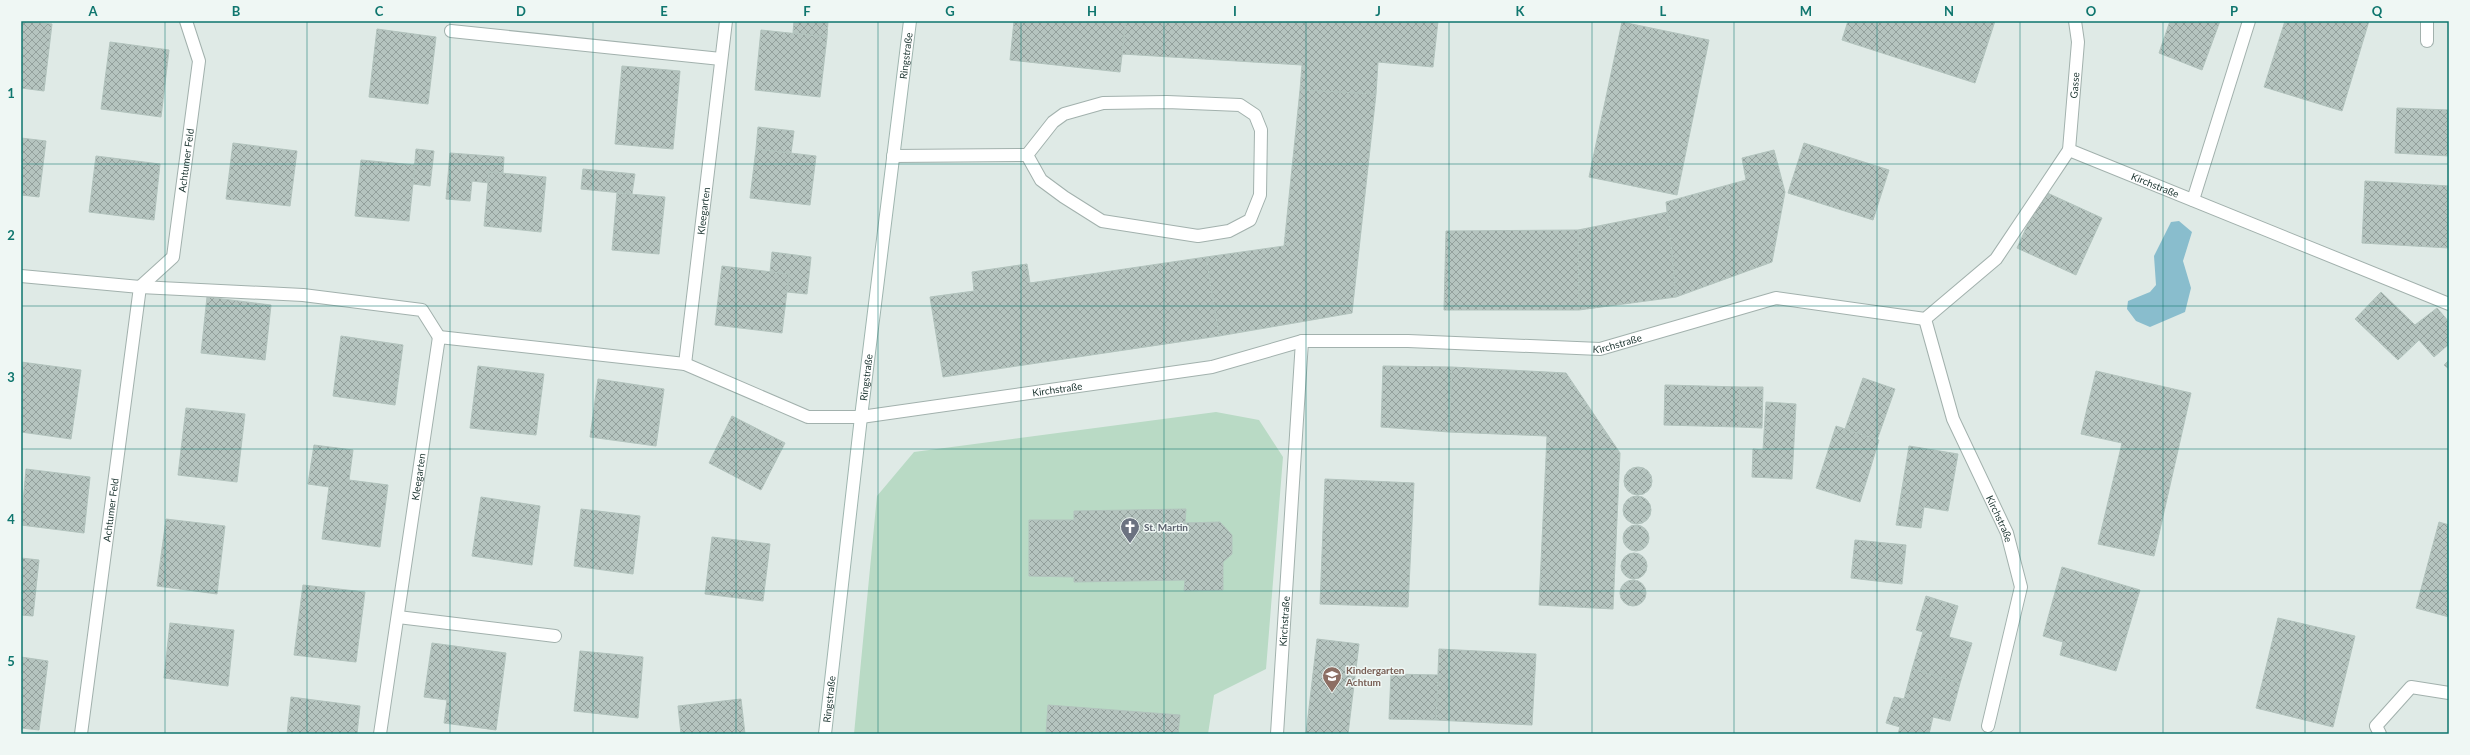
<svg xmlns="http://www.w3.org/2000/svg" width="2470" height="755" viewBox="0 0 2470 755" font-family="Lato,sans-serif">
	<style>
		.grass { fill: #b9dac5 }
		.water { fill: #89bdcd }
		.building { fill: url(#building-cross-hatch); stroke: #b2c3bd }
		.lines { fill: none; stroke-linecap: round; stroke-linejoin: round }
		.lane-casing { stroke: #a2b1ad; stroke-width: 14 }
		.street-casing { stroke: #a2b1ad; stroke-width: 14 }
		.secondary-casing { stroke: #9fb5af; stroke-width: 14 }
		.lane { stroke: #fff; stroke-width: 12 }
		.street { stroke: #fff; stroke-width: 12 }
		.secondary { stroke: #fff; stroke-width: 12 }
		.grid { fill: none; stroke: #0f766e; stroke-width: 1; stroke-opacity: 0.55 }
		.labels { text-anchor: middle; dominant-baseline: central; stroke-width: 3; stroke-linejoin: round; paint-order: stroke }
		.street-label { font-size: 10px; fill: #213935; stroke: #eff7f4 }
		.worship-label { font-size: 10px; font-weight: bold; fill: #5b616d; stroke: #eff7f4; text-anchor: start }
		.education-label { font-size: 10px; font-weight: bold; fill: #785e54; stroke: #eff7f4; text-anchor: start }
		.neatline { fill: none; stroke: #0f766e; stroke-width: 1.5 }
		.grid-label { font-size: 13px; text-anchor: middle; font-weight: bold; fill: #0f766e }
	</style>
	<defs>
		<pattern id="building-cross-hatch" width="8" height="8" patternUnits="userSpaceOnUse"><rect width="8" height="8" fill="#b5c4bf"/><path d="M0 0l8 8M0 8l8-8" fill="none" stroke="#93a09c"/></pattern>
	</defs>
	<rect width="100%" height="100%" fill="#dfeae6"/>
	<path class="grass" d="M1216,412L1259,420L1283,457L1266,669L1214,695L1208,734H854L877,496L914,452Z"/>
	<path class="water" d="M2179,221L2192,232L2183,261L2191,288L2185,312L2150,327L2136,321L2127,309L2128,301L2150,292L2156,285L2154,256L2171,222Z"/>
	<g class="building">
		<path d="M21,21L52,24L44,91L21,88Z"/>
		<path d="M794,21H828L827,37L793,33Z"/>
		<path d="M1014,21H1126L1120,72L1010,60Z"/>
		<path d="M1126,21H1438L1433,67L1378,62L1376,94L1300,90L1302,65L1122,54Z"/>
		<path d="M1848,21H1995L1975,83L1842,40Z"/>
		<path d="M2170,21H2220L2202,70L2159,53Z"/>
		<path d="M2285,21H2369L2342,111L2264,87Z"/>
		<path d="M1622,22L1709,40L1677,195L1589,177Z"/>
		<path d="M377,29L436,37L428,104L369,97Z"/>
		<path d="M761,30L827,37L820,97L755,90Z"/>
		<path d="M110,42L169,50L161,117L101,109Z"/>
		<path d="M622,66L680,71L673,149L615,144Z"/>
		<path d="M1300,90L1376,94L1352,313L1219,336L1206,257L1284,246Z"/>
		<path d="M2397,108L2449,110V156L2395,153Z"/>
		<path d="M758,127L794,131L791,153L756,149Z"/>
		<path d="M21,138L46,141L39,197L21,195Z"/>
		<path d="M233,143L297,151L290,206L226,199Z"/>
		<path d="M1804,143L1889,170L1873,220L1788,193Z"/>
		<path d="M416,149L434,151L430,186L413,184Z"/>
		<path d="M756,149L816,156L810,205L750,198Z"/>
		<path d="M1774,150L1785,192L1772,262L1676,297L1666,202L1746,180L1742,158Z"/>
		<path d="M450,153L504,157L503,173L489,172V183L472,181L470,201L446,199Z"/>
		<path d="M96,156L160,164L154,220L89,212Z"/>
		<path d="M361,160L415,165L409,221L355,216Z"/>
		<path d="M583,169L635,174L632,194L581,189Z"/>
		<path d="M489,172L546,177L541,232L484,226Z"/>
		<path d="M2365,181L2449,186V248L2362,243Z"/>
		<path d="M2043,191L2102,218L2076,275L2017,248Z"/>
		<path d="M617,193L665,197L659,254L612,250Z"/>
		<path d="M1668,212L1676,297L1579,310L1578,230Z"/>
		<path d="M1578,230L1579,310H1444L1446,231Z"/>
		<path d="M772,252L811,257L807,294L787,292L789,274L770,272Z"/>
		<path d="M1206,257L1219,336L943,377L930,297L974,291L972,272L1027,264L1030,283Z"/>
		<path d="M722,266L789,274L782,333L715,325Z"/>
		<path d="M2381,292L2415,325L2437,308L2449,322V344L2434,357L2419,340L2398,360L2355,319Z"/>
		<path d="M207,297L271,305L265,360L201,353Z"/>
		<path d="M341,336L403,345L395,405L333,396Z"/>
		<path d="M2449,360V369L2444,365Z"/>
		<path d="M21,362L81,370L71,439L21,432Z"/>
		<path d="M478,366L544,374L536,435L470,428Z"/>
		<path d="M1383,366L1452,367L1449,432L1381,427Z"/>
		<path d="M1452,367L1566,373L1620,453L1613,609L1539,605L1547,436L1449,432Z"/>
		<path d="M2096,371L2191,393L2154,556L2098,544L2122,443L2081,434Z"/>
		<path d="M1863,378L1895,389L1877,440L1845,429Z"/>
		<path d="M598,379L664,389L656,446L590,437Z"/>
		<path d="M1665,385L1740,387L1739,427L1664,425Z"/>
		<path d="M1740,387H1763L1762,428L1739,427Z"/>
		<path d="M1766,402L1796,404L1792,479L1752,477L1753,449L1763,450Z"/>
		<path d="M186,408L245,414L237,482L178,475Z"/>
		<path d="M732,416L785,443L761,490L709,463Z"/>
		<path d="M1836,426L1879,440L1860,502L1816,488Z"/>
		<path d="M314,445L353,450L349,480L388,485L380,547L322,539L329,487L308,484Z"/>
		<path d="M1909,446L1958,454L1948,511L1924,507L1921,528L1896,525Z"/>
		<circle cx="1638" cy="481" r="14"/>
		<path d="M26,469L90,477L84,533L21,525Z"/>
		<path d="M1325,479L1414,483L1408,607L1320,604Z"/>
		<circle cx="1637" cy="510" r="14"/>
		<path d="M481,497L540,506L532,565L472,556Z"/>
		<path d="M581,509L640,516L633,574L574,566Z"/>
		<path d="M1186,509L1185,523L1220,522L1232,535V554L1223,562V590L1184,591L1185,580L1074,582V577L1029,576V520H1074V511Z"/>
		<path d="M166,519L225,526L217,594L157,586Z"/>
		<path d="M2439,522L2449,525V617L2416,608Z"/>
		<circle cx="1636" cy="538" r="13"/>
		<path d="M712,537L770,544L763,601L705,594Z"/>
		<path d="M1855,540L1906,545L1902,584L1851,578Z"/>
		<circle cx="1634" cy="566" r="13"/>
		<path d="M21,558L39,560L33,616L21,615Z"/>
		<path d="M2062,567L2140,590L2116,671L2060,655L2063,642L2043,636Z"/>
		<circle cx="1633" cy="593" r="13"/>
		<path d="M303,585L365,592L356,662L294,655Z"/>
		<path d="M1926,596L1958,606L1949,637L1972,643L1960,683L1912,669L1923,632L1916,630Z"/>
		<path d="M2278,618L2355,636L2333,727L2256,708Z"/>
		<path d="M170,623L234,630L228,686L164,678Z"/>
		<path d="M1317,639L1359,644L1348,734H1306Z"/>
		<path d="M432,643L506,653L496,730L444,723L447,700L424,697Z"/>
		<path d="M1439,649L1536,654L1532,725L1436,720Z"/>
		<path d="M580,651L643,657L638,718L574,711Z"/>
		<path d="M21,657L48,661L39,730L21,728Z"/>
		<path d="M1912,669L1960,683L1950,721L1933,717L1929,734H1898L1900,727L1886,723L1894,697L1904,699Z"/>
		<path d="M1391,674L1438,675L1436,720L1389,719Z"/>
		<path d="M291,697L360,706L357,734H287Z"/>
		<path d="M741,699L745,734H681L678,706Z"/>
		<path d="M1048,705L1180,715L1178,734H1046Z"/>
	</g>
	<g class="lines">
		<g class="lane-casing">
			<g id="lane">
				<path d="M2427,21V41"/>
				<path d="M893,156L1027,155L1053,122L1064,114L1103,103L1167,102L1240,105L1255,115L1261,130L1260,195L1250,220L1229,231L1198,236L1102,221L1064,197L1041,180L1027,155"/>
				<path d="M2193,200L2249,21"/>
				<path d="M2380,734L2376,726L2411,687L2449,693"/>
			</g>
		</g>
		<g class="street-casing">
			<g id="street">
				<path d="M451,31L721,59"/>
				<path id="s1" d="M2069,150L2449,304"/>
				<path d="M21,276L140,287L303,295L422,310L439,337"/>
				<path id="s2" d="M1925,319L1953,419L2007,533L2021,587L1988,726"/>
				<path id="s3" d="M685,364L726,21"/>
				<path d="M398,617L555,636"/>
				<path id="s4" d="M81,734L140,287L173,257L199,61L186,21"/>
				<path id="s5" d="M380,734L439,337L685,364L808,417H861L1212,367L1302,341H1408L1600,349L1776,298L1925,319L1996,259L2069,150L2078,42L2075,21"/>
				<path id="s6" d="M1277,734L1302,341"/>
			</g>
		</g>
		<g class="secondary-casing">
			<g id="secondary">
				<path id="s7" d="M825,734L861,417L910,21"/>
			</g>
		</g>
		<use href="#lane" class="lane"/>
		<use href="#street" class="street"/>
		<use href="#secondary" class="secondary"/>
	</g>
	<path class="grid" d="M165,21V734M307,21V734M450,21V734M593,21V734M736,21V734M878,21V734M1021,21V734M1164,21V734M1306,21V734M1449,21V734M1592,21V734M1734,21V734M1877,21V734M2020,21V734M2163,21V734M2305,21V734M21,164H2449M21,306H2449M21,449H2449M21,591H2449"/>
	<defs>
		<g id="church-pin" transform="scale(1)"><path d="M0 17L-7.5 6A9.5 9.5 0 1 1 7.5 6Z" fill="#6b7280" stroke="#eff7f4"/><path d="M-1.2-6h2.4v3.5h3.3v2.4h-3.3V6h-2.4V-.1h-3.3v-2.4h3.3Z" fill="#fff"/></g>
		<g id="school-pin" transform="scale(1)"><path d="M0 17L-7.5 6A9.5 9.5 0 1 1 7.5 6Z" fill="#8d6e63" stroke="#eff7f4"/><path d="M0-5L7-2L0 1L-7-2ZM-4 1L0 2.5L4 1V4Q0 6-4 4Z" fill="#fff"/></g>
	</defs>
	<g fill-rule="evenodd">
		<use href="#church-pin" x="1130" y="527"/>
		<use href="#school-pin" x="1332" y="676"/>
	</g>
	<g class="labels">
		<g class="street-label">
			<text stroke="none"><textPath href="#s7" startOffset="683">Ringstraße</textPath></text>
			<text stroke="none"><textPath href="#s5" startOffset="2205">Gasse</textPath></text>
			<text stroke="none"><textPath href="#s4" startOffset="593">Achtumer Feld</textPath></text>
			<text stroke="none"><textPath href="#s1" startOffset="93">Kirchstraße</textPath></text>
			<text stroke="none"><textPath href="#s3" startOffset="154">Kleegarten</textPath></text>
			<text stroke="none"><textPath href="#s5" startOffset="1600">Kirchstraße</textPath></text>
			<text stroke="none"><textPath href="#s7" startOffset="359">Ringstraße</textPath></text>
			<text stroke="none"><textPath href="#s5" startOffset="1034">Kirchstraße</textPath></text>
			<text stroke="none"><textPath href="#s5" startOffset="260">Kleegarten</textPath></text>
			<text stroke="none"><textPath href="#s4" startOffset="226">Achtumer Feld</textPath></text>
			<text stroke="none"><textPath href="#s2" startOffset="214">Kirchstraße</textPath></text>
			<text stroke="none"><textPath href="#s6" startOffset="113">Kirchstraße</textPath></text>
			<text stroke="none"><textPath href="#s7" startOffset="35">Ringstraße</textPath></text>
		</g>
		<g class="worship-label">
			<text x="1144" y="527">St. Martin</text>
		</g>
		<g class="education-label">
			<text x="1346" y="670">Kindergarten<tspan x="1346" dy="12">Achtum</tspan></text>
		</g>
	</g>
	<rect width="2470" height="755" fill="none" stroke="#eff7f4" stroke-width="44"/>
	<rect x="22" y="22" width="2426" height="711" class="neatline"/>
	<g class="grid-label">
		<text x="93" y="16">A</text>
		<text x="236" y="16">B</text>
		<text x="379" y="16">C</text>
		<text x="521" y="16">D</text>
		<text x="664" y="16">E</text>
		<text x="807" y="16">F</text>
		<text x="950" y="16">G</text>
		<text x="1092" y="16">H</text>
		<text x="1235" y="16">I</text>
		<text x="1378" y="16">J</text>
		<text x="1520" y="16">K</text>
		<text x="1663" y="16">L</text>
		<text x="1806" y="16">M</text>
		<text x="1949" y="16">N</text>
		<text x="2091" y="16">O</text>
		<text x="2234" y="16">P</text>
		<text x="2377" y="16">Q</text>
		<text x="11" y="98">1</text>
		<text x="11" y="240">2</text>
		<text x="11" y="382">3</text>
		<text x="11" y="524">4</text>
		<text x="11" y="666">5</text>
	</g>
</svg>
